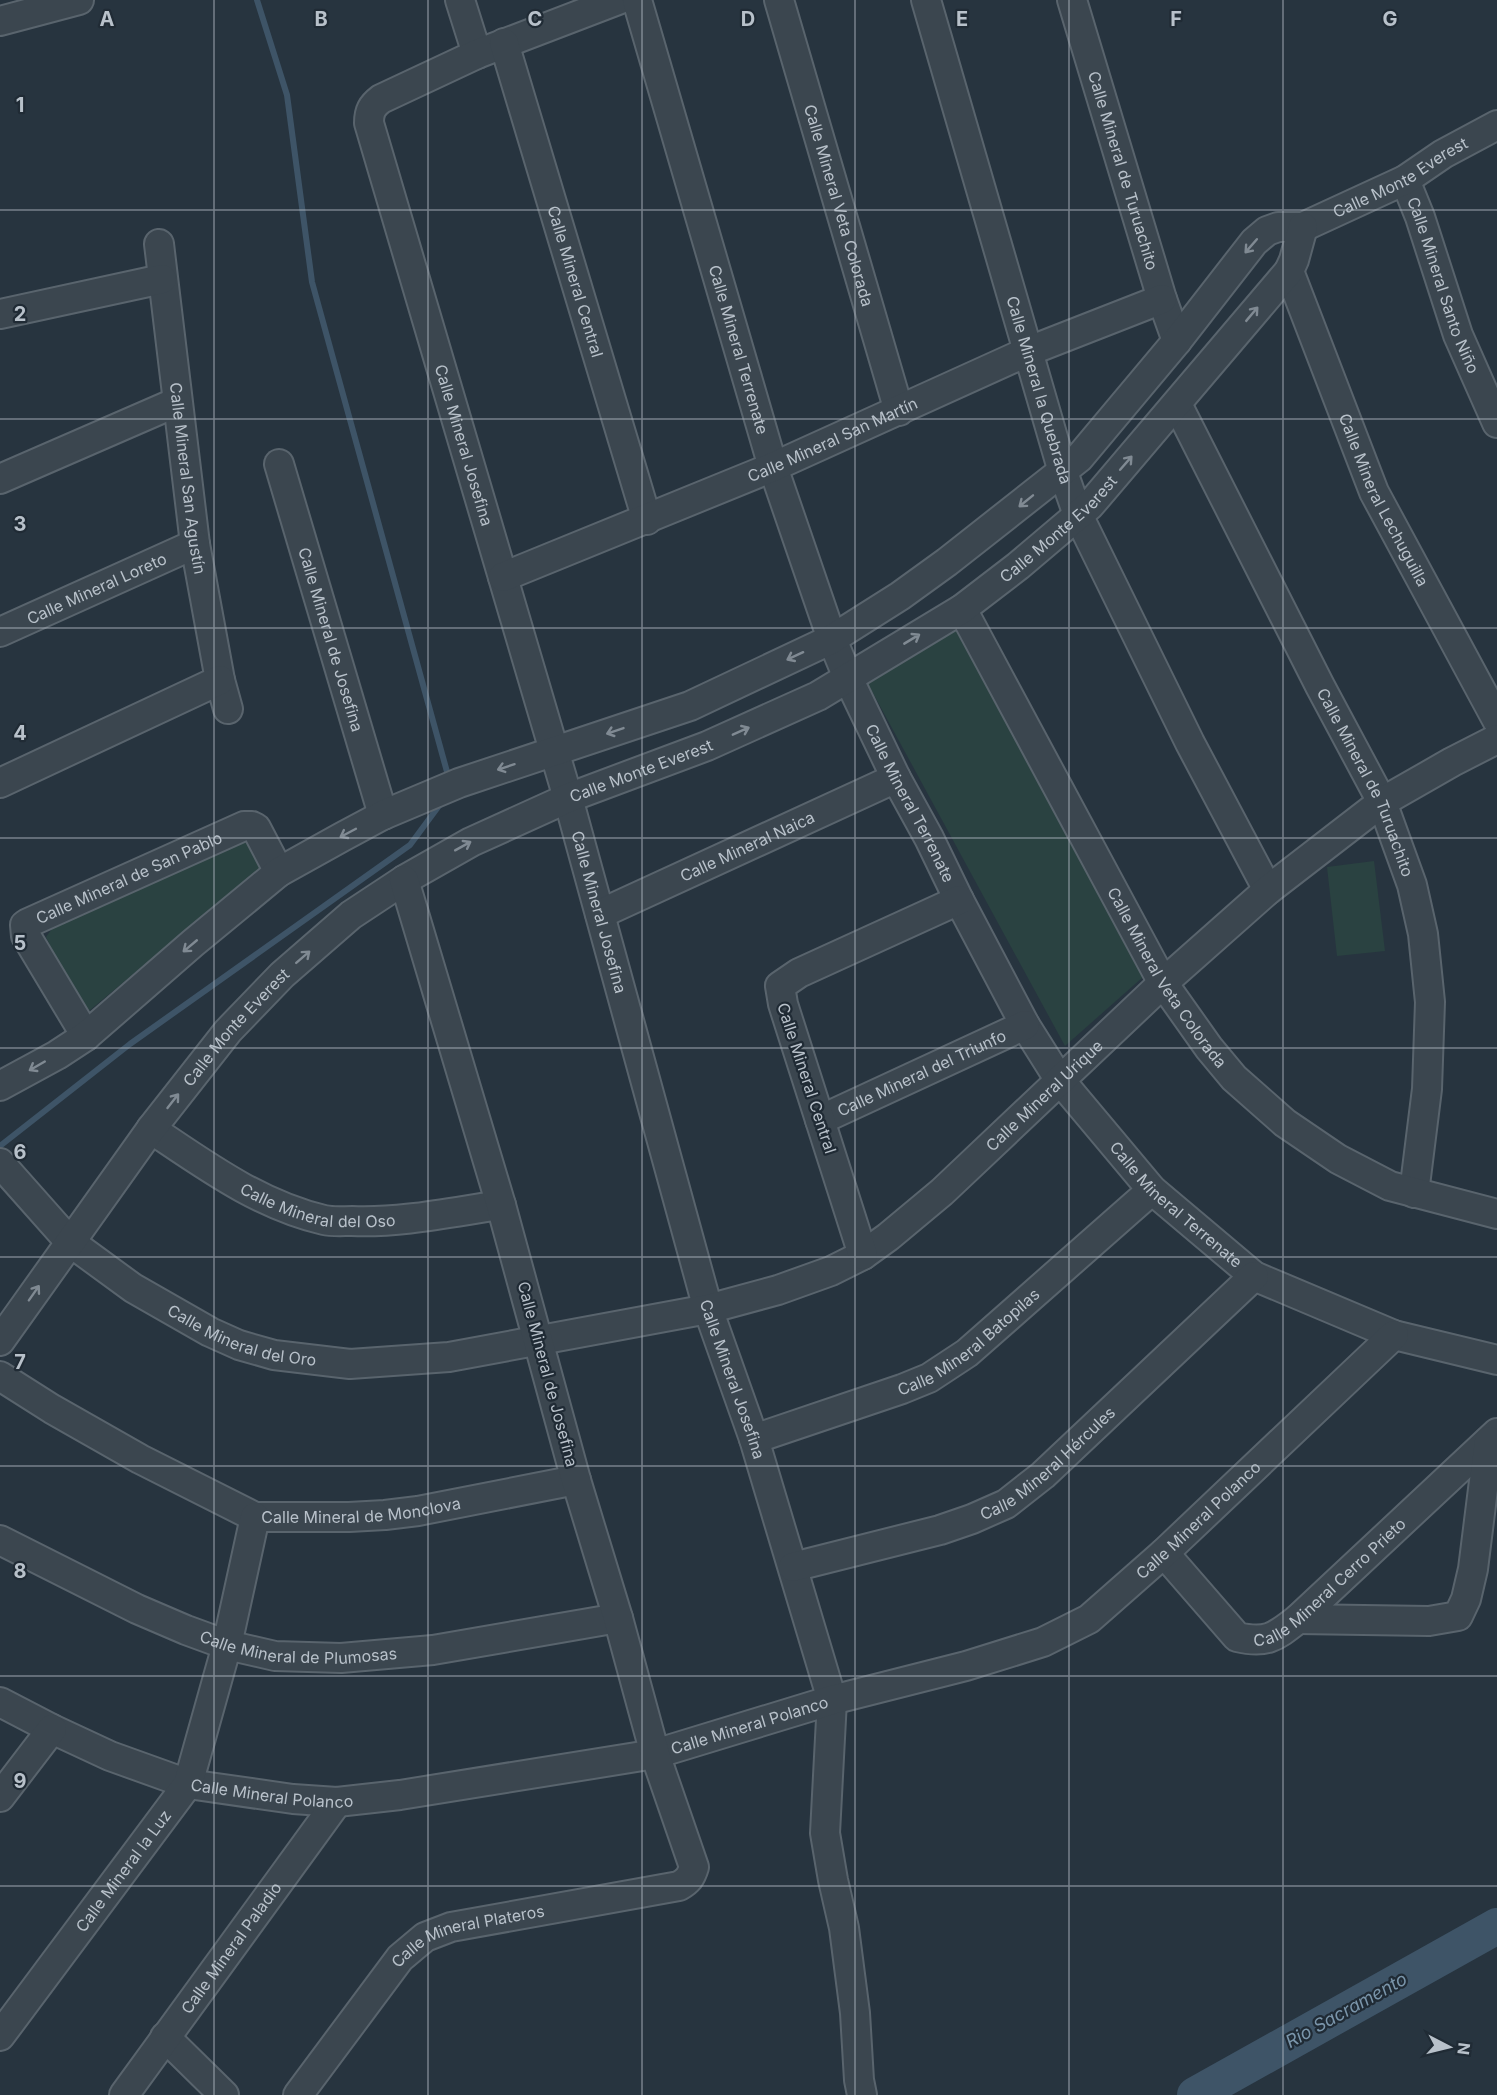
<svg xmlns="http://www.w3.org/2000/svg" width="1497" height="2095" viewBox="0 0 1497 2095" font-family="Inter,sans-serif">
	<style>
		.green { fill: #2a4241 }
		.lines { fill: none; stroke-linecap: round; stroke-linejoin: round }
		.stream { stroke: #3e5467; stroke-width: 6 }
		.river { stroke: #3e5467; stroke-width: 36 }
		.minor-casing { stroke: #59646d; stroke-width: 32 }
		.minor { stroke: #3b464f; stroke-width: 28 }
		.oneway { stroke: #808a93 }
		.grid { fill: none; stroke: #b8c1ca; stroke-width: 1.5; stroke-opacity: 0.55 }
		.labels { text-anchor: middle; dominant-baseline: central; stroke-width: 4.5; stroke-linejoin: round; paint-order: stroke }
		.street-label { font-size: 16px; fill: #b8c1ca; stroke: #202b35 }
		.water-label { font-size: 18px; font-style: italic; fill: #7a95aa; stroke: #202b35 }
		.grid-label { font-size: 20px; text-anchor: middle; font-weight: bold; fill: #b8c1ca; stroke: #202b35; stroke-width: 4.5; stroke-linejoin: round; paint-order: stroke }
	</style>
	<rect width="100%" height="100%" fill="#27343f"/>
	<g class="green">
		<path d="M960,628L1143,977L1065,1046L868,684Z"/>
		<path d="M240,841L254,846L261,857L259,870L90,1010L80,1008L46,937L56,923Z"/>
		<path d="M1374,861L1385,951L1337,956L1327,867Z"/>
	</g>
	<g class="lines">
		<g class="stream">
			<path d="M257,0L287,95L312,282L449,779"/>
			<path d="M0,1146L130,1044L410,845L441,803"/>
		</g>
		<path class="river" d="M1195,2095L1497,1926"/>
		<g class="minor-casing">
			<g id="minor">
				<path d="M460,0L477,54"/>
				<path id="s1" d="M618,0L477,54L381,99C372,106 369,111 369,123L568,798L708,1309L754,1439L832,1700L825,1833L833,1880L844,1928L855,2013L859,2080L862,2095"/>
				<path id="s2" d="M637,0L773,467L832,639L848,678L896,778L929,838L959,900L1025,1025L1059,1079L1152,1190L1254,1276L1394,1335L1497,1360"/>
				<path id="s3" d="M779,0L899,411"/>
				<path id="s4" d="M926,0L1063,472L1078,515L1190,743L1268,890"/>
				<path id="s5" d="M1072,0L1162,299L1177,341"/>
				<path d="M0,21L79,0"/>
				<path id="s6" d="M504,43L647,520"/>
				<path id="s7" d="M1405,180L1420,217L1458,335L1497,423"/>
				<path id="s8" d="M159,244L195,544L220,680L228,709"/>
				<path id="s9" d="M1289,271L1374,492L1497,720"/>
				<path d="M0,314L162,279"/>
				<path id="s10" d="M1177,404L1320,686L1382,802L1412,885L1423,934L1430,1002L1427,1089L1414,1193"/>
				<path id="s11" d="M279,464L383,815"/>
				<path d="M0,479L177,402"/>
				<path id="s12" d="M503,577L773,467L1029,351L1162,299"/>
				<path id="s13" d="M962,609L1163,983L1209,1048L1234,1078L1285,1123L1338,1159L1390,1186L1497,1214"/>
				<path id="s14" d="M0,632L195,544"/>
				<path d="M0,783L220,680"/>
				<path id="s15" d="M600,914L896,778"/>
				<path id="s16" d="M86,1036L26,936L25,925L28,923L244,826H252L256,828L279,872"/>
				<path id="s17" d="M0,1086L57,1055L86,1036L193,943L279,872L342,837L383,815L459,783L690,706L832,639L900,596L947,562L1079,458L1177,341L1254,242L1267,231L1278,227H1303L1405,180L1443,154L1497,125"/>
				<path id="s18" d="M820,1120L1025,1025"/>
				<path id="s19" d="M151,1129C205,1165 259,1205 324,1220C333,1222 343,1221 352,1221C402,1223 452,1212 501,1205"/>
				<path id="s20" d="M0,1163L70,1242L133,1288L210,1332L239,1345L274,1355L350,1364L449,1357L708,1309L778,1290L831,1271L863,1255L888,1237L942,1192L1163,983L1268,890L1382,802L1452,762L1497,739"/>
				<path d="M863,1255L783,1004L780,986L799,973L959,900"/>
				<path id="s21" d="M0,1341L151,1129L228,1031L282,975L351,915L404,880L471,842L568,798L707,746L818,696L962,609L1018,566L1090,505L1289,271L1294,260L1303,227"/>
				<path id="s22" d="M0,1376L52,1409L140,1459L255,1517H349L385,1515L418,1511L576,1480"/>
				<path id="s23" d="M754,1439L902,1389L929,1378L967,1353L1152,1190"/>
				<path id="s24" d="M0,1540L137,1609L186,1630L227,1645L275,1656L341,1658L433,1650L618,1618"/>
				<path id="s25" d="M1164,1553L1237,1637C1267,1644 1275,1637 1298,1619L1497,1433"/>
				<path id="s26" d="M793,1567L940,1530L972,1519L1006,1504L1043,1475L1254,1276"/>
				<path d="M1298,1619L1429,1621L1458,1616L1466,1599L1473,1569L1489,1441"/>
				<path id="s27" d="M0,1702L52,1729L110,1756L188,1784L293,1799L337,1802L400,1795L655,1754L832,1700L966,1666L1043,1642L1089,1619L1164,1553L1394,1335"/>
				<path d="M0,1797L52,1729"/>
				<path id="s28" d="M0,2036L188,1784L227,1645L255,1517"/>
				<path d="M165,2037L224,2095"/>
				<path id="s29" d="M124,2095L337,1802"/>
				<path id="s30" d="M298,2095L400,1958L425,1937L451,1927L679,1886C688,1881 691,1877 694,1867L655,1754L618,1618L576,1480L501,1205L404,880"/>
			</g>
		</g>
		<use href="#minor" class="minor"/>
	</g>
	<defs><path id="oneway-shaft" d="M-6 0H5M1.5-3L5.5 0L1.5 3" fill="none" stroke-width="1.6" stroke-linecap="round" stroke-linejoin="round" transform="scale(1.5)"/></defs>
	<g class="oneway">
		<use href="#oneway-shaft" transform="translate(1251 246) rotate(131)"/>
		<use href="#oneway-shaft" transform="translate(1252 314) rotate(-50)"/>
		<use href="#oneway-shaft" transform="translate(1126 463) rotate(-49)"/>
		<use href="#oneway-shaft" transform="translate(1026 501) rotate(141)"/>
		<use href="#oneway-shaft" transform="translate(912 639) rotate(-31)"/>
		<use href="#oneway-shaft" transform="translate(795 656) rotate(155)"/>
		<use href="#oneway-shaft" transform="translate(615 731) rotate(161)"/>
		<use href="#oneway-shaft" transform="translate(741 731) rotate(-24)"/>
		<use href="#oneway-shaft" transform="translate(506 767) rotate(162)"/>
		<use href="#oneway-shaft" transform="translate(348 833) rotate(152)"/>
		<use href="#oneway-shaft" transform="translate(463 846) rotate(-29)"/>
		<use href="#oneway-shaft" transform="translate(190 946) rotate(140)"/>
		<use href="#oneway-shaft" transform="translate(303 957) rotate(-41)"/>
		<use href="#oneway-shaft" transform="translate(37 1066) rotate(150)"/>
		<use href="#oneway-shaft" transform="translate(173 1101) rotate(-52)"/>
		<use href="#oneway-shaft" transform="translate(34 1293) rotate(-55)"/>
	</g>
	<path class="grid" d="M214,0V2095M428,0V2095M642,0V2095M855,0V2095M1069,0V2095M1283,0V2095M0,210H1497M0,419H1497M0,628H1497M0,838H1497M0,1048H1497M0,1257H1497M0,1466H1497M0,1676H1497M0,1886H1497"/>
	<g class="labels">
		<g class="street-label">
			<text stroke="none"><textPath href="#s5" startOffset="178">Calle Mineral de Turuachito</textPath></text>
			<text stroke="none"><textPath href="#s17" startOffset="1702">Calle Monte Everest</textPath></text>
			<text stroke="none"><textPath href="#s3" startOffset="214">Calle Mineral Veta Colorada</textPath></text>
			<text stroke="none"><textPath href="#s6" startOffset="249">Calle Mineral Central</textPath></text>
			<text stroke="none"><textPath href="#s7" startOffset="112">Calle Mineral Santo Niño</textPath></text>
			<text stroke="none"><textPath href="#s2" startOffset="364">Calle Mineral Terrenate</textPath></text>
			<text stroke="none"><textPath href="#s4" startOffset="406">Calle Mineral la Quebrada</textPath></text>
			<text stroke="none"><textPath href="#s12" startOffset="357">Calle Mineral San Martín</textPath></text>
			<text stroke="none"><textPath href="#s1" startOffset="621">Calle Mineral Josefina</textPath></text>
			<text stroke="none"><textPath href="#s8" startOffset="236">Calle Mineral San Agustín</textPath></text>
			<text stroke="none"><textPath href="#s9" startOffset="248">Calle Mineral Lechuguilla</textPath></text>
			<text stroke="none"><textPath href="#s21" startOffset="1365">Calle Monte Everest</textPath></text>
			<text stroke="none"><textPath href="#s14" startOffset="106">Calle Mineral Loreto</textPath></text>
			<text stroke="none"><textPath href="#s11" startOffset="183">Calle Mineral de Josefina</textPath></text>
			<text stroke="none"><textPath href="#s21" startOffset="879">Calle Monte Everest</textPath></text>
			<text stroke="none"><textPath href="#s10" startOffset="423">Calle Mineral de Turuachito</textPath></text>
			<text stroke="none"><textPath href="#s2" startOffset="850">Calle Mineral Terrenate</textPath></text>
			<text stroke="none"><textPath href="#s15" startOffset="162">Calle Mineral Naica</textPath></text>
			<text stroke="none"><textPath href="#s16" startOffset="242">Calle Mineral de San Pablo</textPath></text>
			<text stroke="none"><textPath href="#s1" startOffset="1107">Calle Mineral Josefina</textPath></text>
			<text stroke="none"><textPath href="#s13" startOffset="422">Calle Mineral Veta Colorada</textPath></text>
			<text stroke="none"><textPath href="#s21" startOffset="393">Calle Monte Everest</textPath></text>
			<text stroke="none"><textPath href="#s18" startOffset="112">Calle Mineral del Triunfo</textPath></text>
			<text transform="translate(807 1078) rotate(72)">Calle Mineral Central</text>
			<text stroke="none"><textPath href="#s20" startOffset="1186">Calle Mineral Urique</textPath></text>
			<text stroke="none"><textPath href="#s19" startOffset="188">Calle Mineral del Oso</textPath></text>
			<text stroke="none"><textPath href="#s2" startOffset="1336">Calle Mineral Terrenate</textPath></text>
			<text stroke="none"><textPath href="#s20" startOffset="304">Calle Mineral del Oro</textPath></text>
			<text stroke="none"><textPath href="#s23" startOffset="238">Calle Mineral Batopilas</textPath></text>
			<text transform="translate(548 1374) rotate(75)">Calle Mineral de Josefina</text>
			<text stroke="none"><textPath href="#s1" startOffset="1593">Calle Mineral Josefina</textPath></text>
			<text stroke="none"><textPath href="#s26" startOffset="280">Calle Mineral Hércules</textPath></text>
			<text stroke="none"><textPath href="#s22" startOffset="398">Calle Mineral de Monclova</textPath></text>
			<text stroke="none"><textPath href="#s27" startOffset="1280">Calle Mineral Polanco</textPath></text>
			<text stroke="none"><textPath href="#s25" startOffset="225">Calle Mineral Cerro Prieto</textPath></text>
			<text stroke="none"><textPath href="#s24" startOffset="322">Calle Mineral de Plumosas</textPath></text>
			<text stroke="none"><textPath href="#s27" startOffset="776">Calle Mineral Polanco</textPath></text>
			<text stroke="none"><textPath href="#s27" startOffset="290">Calle Mineral Polanco</textPath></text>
			<text stroke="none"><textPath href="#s28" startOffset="206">Calle Mineral la Luz</textPath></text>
			<text stroke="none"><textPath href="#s30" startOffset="244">Calle Mineral Plateros</textPath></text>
			<text stroke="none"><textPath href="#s29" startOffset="182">Calle Mineral Paladio</textPath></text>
		</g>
		<g class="water-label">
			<text transform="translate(1346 2010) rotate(-29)">Rio Sacramento</text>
		</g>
	</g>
	<g class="grid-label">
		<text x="107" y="26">A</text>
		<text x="321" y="26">B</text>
		<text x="535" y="26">C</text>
		<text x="748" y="26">D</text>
		<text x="962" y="26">E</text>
		<text x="1176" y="26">F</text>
		<text x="1390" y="26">G</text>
		<text x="20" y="112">1</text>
		<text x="20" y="321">2</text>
		<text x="20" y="531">3</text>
		<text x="20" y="740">4</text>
		<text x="20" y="950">5</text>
		<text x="20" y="1159">6</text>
		<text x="20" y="1369">7</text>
		<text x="20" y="1578">8</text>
		<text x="20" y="1788">9</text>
	</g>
	<g transform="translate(1449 2047) rotate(97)" stroke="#202b35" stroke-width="4.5" paint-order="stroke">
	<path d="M0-4.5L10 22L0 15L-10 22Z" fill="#b8c1ca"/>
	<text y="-9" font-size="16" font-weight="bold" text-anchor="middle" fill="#b8c1ca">N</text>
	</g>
</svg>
